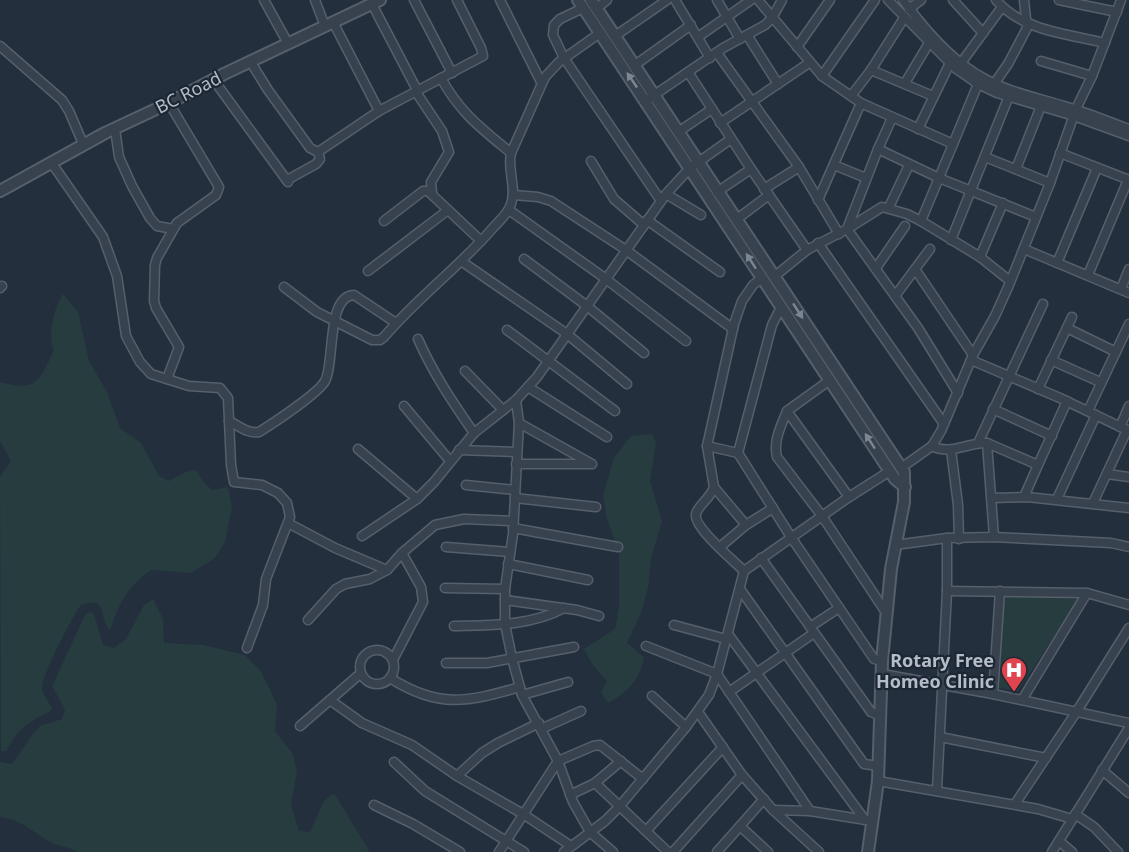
<svg xmlns="http://www.w3.org/2000/svg" width="1129" height="852" viewBox="0 0 1129 852" font-family="'Noto Sans',sans-serif">
	<style>
		.green { fill: #263c3f }
		.lines { fill: none; stroke-linecap: round; stroke-linejoin: round }
		.minor-casing { stroke: #565f6c; stroke-width: 11 }
		.tertiary-casing { stroke: #565f6c; stroke-width: 14 }
		.minor { stroke: #38414e; stroke-width: 8 }
		.tertiary { stroke: #38414e; stroke-width: 10 }
		.oneway { fill: #7c8592 }
		.labels { text-anchor: middle; dominant-baseline: central; stroke-width: 4.5; stroke-linejoin: round; paint-order: stroke }
		.street-label { font-size: 18px; fill: #b4bcc9; stroke: #1d2633 }
		.poi-label { font-size: 18px; font-weight: bold; fill: #b4bcc9; stroke: #1d2633; text-anchor: end }
	</style>
	<rect width="100%" height="100%" fill="#242f3e"/>
	<g class="green">
		<path d="M63,294L78,312L89,361L107,392L120,428L141,443L159,476L169,481L186,472L196,470L203,481L212,490L228,487L232,507L225,542L215,558L191,573L151,570C126,588 120,602 110,630C99,620 108,593 80,606C72,618 42,675 42,687C42,694 49,702 52,708L51,711C26,723 20,727 6,751H1L0,477L11,461L0,441V382C37,392 39,382 54,350C47,335 54,308 63,294Z"/>
		<path d="M652,434L656,443L650,481L662,521L651,558L648,588L641,613L627,643L644,657C640,680 627,693 608,703L601,693L607,681L592,664L584,649L615,629L619,607V552L607,519L603,495L614,458L631,436Z"/>
		<path d="M1003,594L1081,596L1018,691L999,688Z"/>
		<path d="M153,599L163,619L164,643L203,645L245,655L261,671L277,705L275,731L293,754L297,771L291,804L299,831L310,832L324,801L334,793L370,852H77C68,846 59,847 50,842C33,832 21,819 0,817V762L12,764L32,735L40,726L62,719L65,710L52,686L85,615L90,612L94,614L103,645L114,648L126,639L144,605Z"/>
	</g>
	<g class="lines">
		<g class="minor-casing">
			<g id="minor">
				<path d="M264,0L285,38"/>
				<path d="M315,0L323,21"/>
				<path d="M414,0L452,73"/>
				<path d="M500,0L541,82"/>
				<path d="M675,0L710,58"/>
				<path d="M717,0L740,39"/>
				<path d="M758,0L822,76L861,103L953,144"/>
				<path d="M888,0L955,68L978,84L997,93L1074,116L1129,136"/>
				<path d="M903,0C925,30 952,62 985,79C1009,92 1038,98 1064,106C1086,112 1107,121 1129,129"/>
				<path d="M953,0L983,33"/>
				<path d="M996,0C1022,31 1068,34 1105,43"/>
				<path d="M1059,0L1117,12"/>
				<path d="M372,4L417,90L416,92L442,131L449,152L431,182L432,193"/>
				<path d="M583,8L560,19L554,25L553,35L564,58L661,201"/>
				<path d="M596,9L607,0"/>
				<path d="M909,9L921,0"/>
				<path d="M333,22L379,111"/>
				<path d="M747,35L778,84"/>
				<path d="M615,36L667,0"/>
				<path d="M698,37L751,0"/>
				<path d="M0,46L62,100L69,111L81,139"/>
				<path d="M797,47L830,0"/>
				<path d="M717,53L799,167L839,234"/>
				<path d="M250,61L268,90L310,148L318,152L379,111L483,56L481,48L457,0"/>
				<path d="M1041,61L1092,76"/>
				<path d="M961,63L1002,7"/>
				<path d="M635,65L691,25"/>
				<path d="M871,70L933,96"/>
				<path d="M688,72L751,169L807,250"/>
				<path d="M822,76L875,0"/>
				<path d="M441,78C460,113 482,129 511,153"/>
				<path d="M213,79L288,182"/>
				<path d="M905,83L929,43"/>
				<path d="M994,84L1008,64L1027,28L1024,0"/>
				<path d="M851,96L871,70L904,18"/>
				<path d="M650,98L723,48L765,25L772,18L782,0"/>
				<path d="M892,118L878,149L847,229L918,328L958,393"/>
				<path d="M720,123L809,63"/>
				<path d="M115,129L119,157L132,186L150,218L157,226L173,229"/>
				<path d="M918,129L950,63"/>
				<path d="M678,132L712,109"/>
				<path d="M878,149L939,178L1036,217"/>
				<path d="M1060,153L1129,180"/>
				<path d="M985,157L1050,183"/>
				<path d="M591,161L614,199L644,225"/>
				<path d="M51,162L103,237L117,276L126,336L140,362L151,374L189,386L220,388L228,398L231,465L234,482L262,485L278,493L287,503L290,517L266,579L263,605L247,648"/>
				<path d="M834,165L866,178"/>
				<path d="M1016,169L1041,106"/>
				<path d="M287,180L316,164L320,159L318,152"/>
				<path d="M764,189L799,167"/>
				<path d="M717,192L751,169"/>
				<path d="M666,194L701,215"/>
				<path d="M514,195L538,197L551,201L626,250L733,329"/>
				<path d="M818,200L861,103"/>
				<path d="M889,207L909,165"/>
				<path d="M509,210L606,279L686,341"/>
				<path d="M737,219L769,195"/>
				<path d="M647,220L720,272"/>
				<path d="M384,221L423,191H428L481,241"/>
				<path d="M921,221L978,84"/>
				<path d="M951,240L1009,96"/>
				<path d="M818,243L944,424"/>
				<path d="M1024,249L1129,293"/>
				<path d="M980,257L1003,203"/>
				<path d="M524,259L587,306L644,353"/>
				<path d="M461,261L567,334L627,384"/>
				<path d="M1057,263L1097,168"/>
				<path d="M876,268L905,226"/>
				<path d="M915,269L973,355"/>
				<path d="M368,271L448,210"/>
				<path d="M1088,275L1128,180"/>
				<path d="M775,276L807,250L847,229L882,207L907,214L921,221L980,257L1010,281"/>
				<path d="M284,287L317,312L372,340H380L384,337C417,298 458,268 492,229C499,221 508,214 511,204C517,188 507,170 511,153L545,77L559,62L600,33"/>
				<path d="M0,288L2,286"/>
				<path d="M1121,289L1129,269"/>
				<path d="M895,296L930,249"/>
				<path d="M781,307L772,325L738,453L791,537L874,659L882,661"/>
				<path d="M1067,328L1116,352"/>
				<path d="M507,330L615,411"/>
				<path d="M418,339C433,373 453,403 474,433"/>
				<path d="M971,360L1060,398L1129,431"/>
				<path d="M1051,360L1100,382"/>
				<path d="M465,371L503,410"/>
				<path d="M167,379L179,347L156,308L154,301L155,265L157,258L177,223L216,195L219,187L169,103"/>
				<path d="M830,380L787,411L849,497"/>
				<path d="M528,387L607,437"/>
				<path d="M1038,389L1072,317"/>
				<path d="M516,400L519,423L513,534L505,589V624L512,658L522,695L558,761L573,802L590,832L613,852"/>
				<path d="M404,406L450,461"/>
				<path d="M993,409L1052,436"/>
				<path d="M787,411C781,426 773,441 777,457L822,516L887,614"/>
				<path d="M1088,411L1129,324"/>
				<path d="M229,421C239,426 248,434 259,432C272,424 319,393 325,381C335,363 326,296 354,295L396,323"/>
				<path d="M519,423L592,464"/>
				<path d="M1120,427L1129,406"/>
				<path d="M978,443L1043,304"/>
				<path d="M987,443L994,537"/>
				<path d="M707,446L738,453"/>
				<path d="M932,446C950,456 968,442 987,443L1038,465L1067,401"/>
				<path d="M358,449L417,499L434,482L474,433L516,400L537,377L666,194L690,168L731,139"/>
				<path d="M459,450L517,452"/>
				<path d="M951,450L958,505L959,539"/>
				<path d="M516,464H591"/>
				<path d="M901,468L932,446L941,431L973,355L995,316L1009,285L1050,183L1076,109L1092,76L1121,0"/>
				<path d="M1107,474L1129,477"/>
				<path d="M466,485L515,490"/>
				<path d="M714,487L746,525L773,508"/>
				<path d="M1024,497L1038,465"/>
				<path d="M515,498L596,507"/>
				<path d="M992,498L1027,497L1129,508"/>
				<path d="M1057,499L1096,415"/>
				<path d="M1093,503L1127,430"/>
				<path d="M288,523L335,548L387,570"/>
				<path d="M513,528L618,547"/>
				<path d="M362,536L417,499"/>
				<path d="M895,545L947,538L994,537L1111,543L1129,547"/>
				<path d="M446,547L510,552"/>
				<path d="M720,547L746,525"/>
				<path d="M761,558L871,712L881,716"/>
				<path d="M508,564L588,580"/>
				<path d="M744,571C735,562 693,527 696,514C698,505 711,498 714,487L707,446L734,324L742,301L753,285L762,278"/>
				<path d="M445,588L505,589"/>
				<path d="M740,589L864,764L879,766"/>
				<path d="M947,591L1087,593L1129,605"/>
				<path d="M505,600L577,610L599,616"/>
				<path d="M308,620L336,589L345,584L370,579L387,570L402,553L435,525L464,519L513,521"/>
				<path d="M674,625L726,639"/>
				<path d="M454,626C491,625 531,626 564,608"/>
				<path d="M810,627L839,608"/>
				<path d="M728,634L865,820"/>
				<path d="M646,646L717,674L810,811"/>
				<circle cx="377" cy="667" r="17"/>
				<path d="M393,660L423,602L421,587L402,553"/>
				<path d="M446,663H487L574,647"/>
				<path d="M882,674L993,694L1129,723"/>
				<path d="M390,678C439,709 467,702 520,687"/>
				<path d="M729,692L814,633"/>
				<path d="M993,694L1000,591"/>
				<path d="M522,695L568,682"/>
				<path d="M652,696L686,727"/>
				<path d="M330,700L362,723L412,745L457,776L523,814L571,846"/>
				<path d="M1022,700L1087,593"/>
				<path d="M698,712L742,775L773,810L819,852"/>
				<path d="M300,726L361,673"/>
				<path d="M541,729L581,711"/>
				<path d="M940,737L1046,758"/>
				<path d="M394,762L425,791L524,852"/>
				<path d="M1102,770L1129,793"/>
				<path d="M457,776L482,753L498,743L539,723"/>
				<path d="M878,781L1038,809L1072,819"/>
				<path d="M595,783L668,852"/>
				<path d="M937,790L947,591V538"/>
				<path d="M570,795L595,783L621,761"/>
				<path d="M1015,804L1077,711L1129,628"/>
				<path d="M374,805L413,824L460,852"/>
				<path d="M773,810L810,811L866,820"/>
				<path d="M1075,814L1094,827L1118,852"/>
				<path d="M740,826L768,852"/>
				<path d="M646,831L723,747"/>
				<path d="M1059,841L1072,852"/>
				<path d="M499,852L558,761L593,746L600,745L643,779"/>
				<path d="M564,852L605,821L619,807L686,727L709,695L717,674L744,571L849,497L890,471"/>
				<path d="M673,852L742,775"/>
				<path d="M717,852L764,799"/>
				<path d="M1052,852L1129,728"/>
			</g>
		</g>
		<g class="tertiary-casing">
			<g id="tertiary">
				<path d="M578,0L895,479L905,487"/>
				<path d="M591,0L904,472V502L891,569L882,661L878,781L868,852"/>
				<path d="M0,191L105,133L169,103L224,74L380,0"/>
			</g>
		</g>
		<use href="#minor" class="minor"/>
		<use href="#tertiary" class="tertiary"/>
	</g>
	<defs><path id="oneway-solid" d="M-6-.8H1V-3.2L6.5 0L1 3.2V.8H-6Z" transform="scale(1.5)"/></defs>
	<g class="oneway">
		<use href="#oneway-solid" transform="translate(632 80) rotate(-124)"/>
		<use href="#oneway-solid" transform="translate(751 261) rotate(-123)"/>
		<use href="#oneway-solid" transform="translate(798 311) rotate(57)"/>
		<use href="#oneway-solid" transform="translate(870 441) rotate(-123)"/>
	</g>
	<defs>
		<g id="hospital-pin" transform="scale(1.35)"><path d="M0 17L-7.5 6A9.5 9.5 0 1 1 7.5 6Z" fill="#e0444e" stroke="#1d2633"/><path d="M-5-5h3v3.5h4V-5h3V5h-3V1.5h-4V5h-3Z" fill="#fff"/></g>
	</defs>
	<g fill-rule="evenodd">
		<use href="#hospital-pin" x="1014" y="670"/>
	</g>
	<g class="labels">
		<g class="street-label">
			<text transform="translate(188 92) rotate(-27)">BC Road</text>
		</g>
		<g class="poi-label">
			<text x="994" y="660">Rotary Free<tspan x="994" dy="21">Homeo Clinic</tspan></text>
		</g>
	</g>
</svg>
